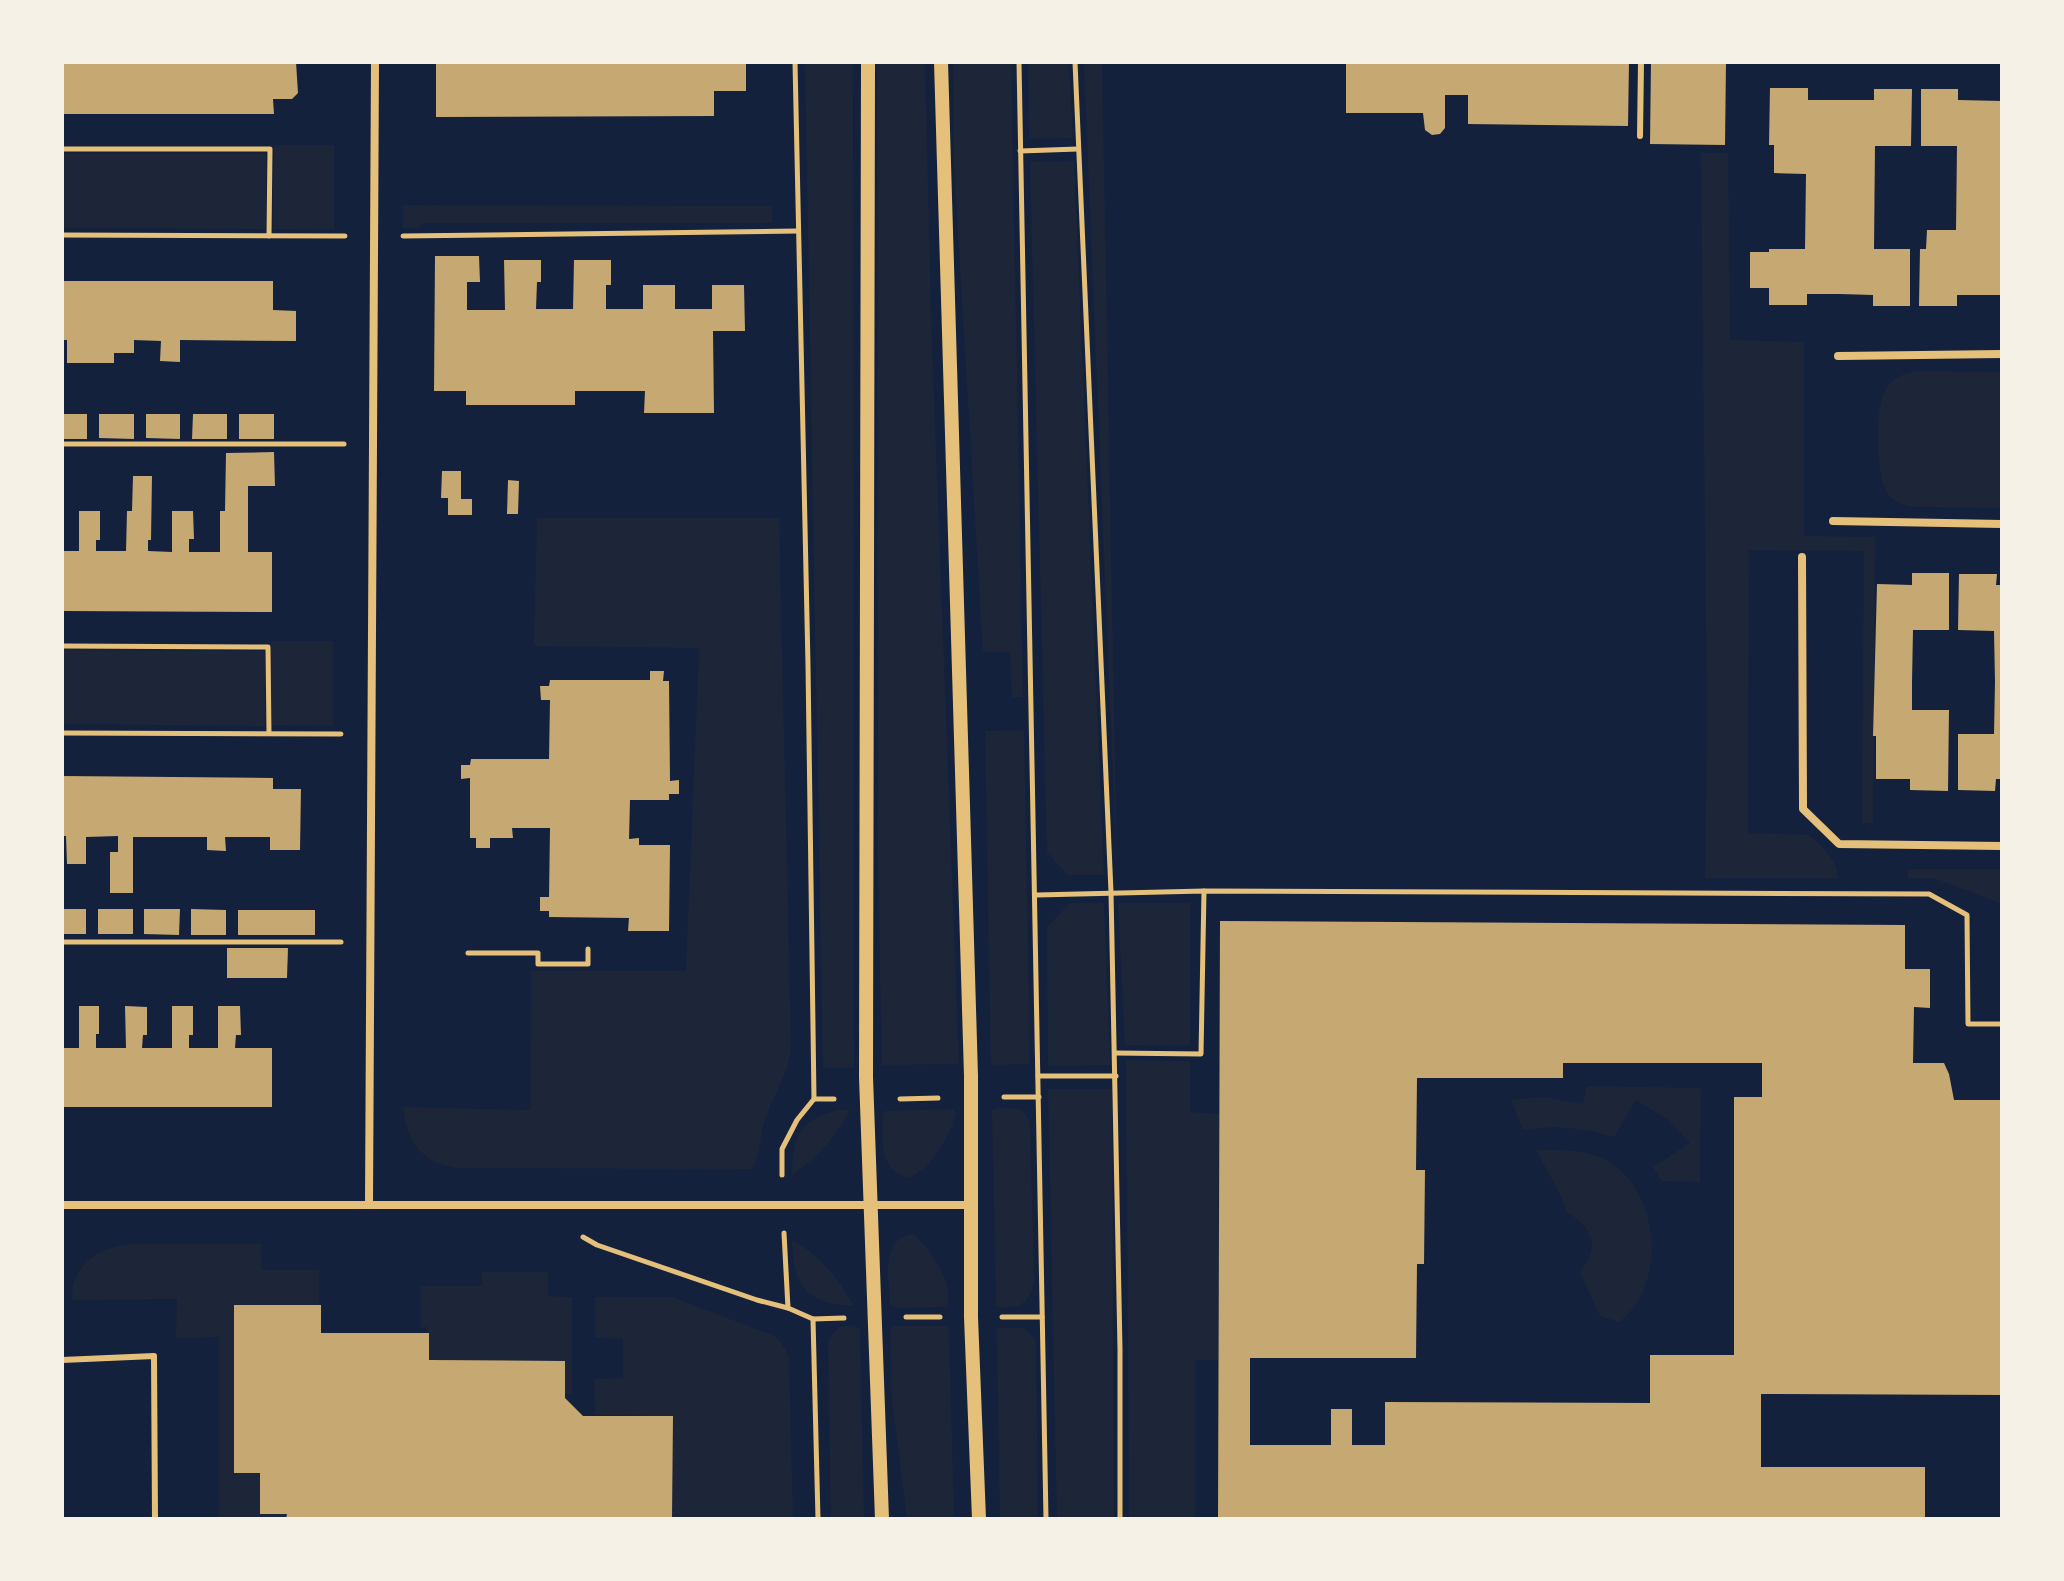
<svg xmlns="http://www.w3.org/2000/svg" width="2064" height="1581" viewBox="0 0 2064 1581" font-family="'DejaVu Sans',sans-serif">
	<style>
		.green { fill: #1d2539 }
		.building { fill: #c6a872; fill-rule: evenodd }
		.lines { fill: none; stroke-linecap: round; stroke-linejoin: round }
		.path { stroke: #e5c07b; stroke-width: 5 }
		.service { stroke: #e5c07b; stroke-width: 6 }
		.minor { stroke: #e5c07b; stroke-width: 8 }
		.tertiary { stroke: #e5c07b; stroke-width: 14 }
	</style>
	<rect width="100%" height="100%" fill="#14213d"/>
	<g class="green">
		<path d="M805,62H853L854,1068H823Z"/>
		<path d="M877,62H925L931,316L959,1064L882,1065L878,875Z"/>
		<path d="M953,62H1011L1023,697H1012L1010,652H983L954,168Z"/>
		<path d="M1028,62H1069L1073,138L1029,139Z"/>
		<path d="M1084,62H1102L1117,875Z"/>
		<path d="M274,145H334V230L273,229Z"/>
		<path d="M1701,153H1728L1730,340L1804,342V536L1875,537L1873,823H1862L1864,551L1749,550L1748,833L1808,835C1822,844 1838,862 1838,878H1705L1707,721Z"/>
		<path d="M62,154H266V229L62,228Z"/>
		<path d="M1074,161L1104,875H1068L1047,852L1030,162Z"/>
		<path d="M403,205L772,206V223H423L418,228H403Z"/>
		<path d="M1916,371L2002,372V508L1914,507C1903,505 1893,502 1887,492C1876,476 1875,408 1885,391C1891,379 1903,373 1916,371Z"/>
		<path d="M537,518H779L791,1046C789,1076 770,1099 763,1127C759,1142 761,1157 751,1169L455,1168C420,1161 407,1142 403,1107L530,1110L531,971H686L699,648L534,646Z"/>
		<path d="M271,641H333V726L272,725Z"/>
		<path d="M62,650L265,651V726L62,724Z"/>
		<path d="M1024,730L1030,1064L991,1065L985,731Z"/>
		<path d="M1908,869H2002V904L1934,878H1908Z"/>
		<path d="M1070,903H1104L1110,1065L1048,1066L1047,927Z"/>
		<path d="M1118,903H1190V1046L1125,1045Z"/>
		<path d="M1126,1060L1190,1061V1112L1219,1114L1218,1360H1195V1519H1129Z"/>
		<path d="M1587,1086L1701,1088L1700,1182L1662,1181L1653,1167L1690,1143L1668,1120L1636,1100L1614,1137C1582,1128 1555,1124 1523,1130L1511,1100L1543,1097L1583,1104Z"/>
		<path d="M1048,1089H1112L1114,1519H1057Z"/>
		<path d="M1001,1107L1021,1110L1029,1120L1030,1126L1034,1281C1031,1303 1018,1310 996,1307L992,1110Z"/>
		<path d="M953,1109L956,1113C949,1137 932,1168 908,1178C878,1169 883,1141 882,1115L885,1111Z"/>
		<path d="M838,1110H850C835,1138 818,1157 792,1175C792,1137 799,1120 838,1110Z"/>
		<path d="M1536,1150C1555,1150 1579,1149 1597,1156C1660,1179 1670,1284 1619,1322L1600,1316L1580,1272C1600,1247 1594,1227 1567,1213L1560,1194Z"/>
		<path d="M914,1234C930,1250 955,1283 947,1307L895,1308L890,1304C889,1279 879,1238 914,1234Z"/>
		<path d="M792,1241C821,1254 838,1280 854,1306C807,1304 793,1286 792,1241Z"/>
		<path d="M129,1244H261L262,1270H319V1306H234V1472L260,1473V1514H287L286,1519H219V1337L176,1338L177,1299L72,1300C71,1265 98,1248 129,1244Z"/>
		<path d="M482,1272H548V1296L572,1297V1394H565V1361L429,1360V1333L427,1327H421V1286H482Z"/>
		<path d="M595,1297H673L774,1336L780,1341L789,1356L793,1519H672L673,1416L595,1415L594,1379L623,1378V1339L595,1338Z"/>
		<path d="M855,1325L860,1330L864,1519H831L828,1340L839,1327Z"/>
		<path d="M893,1326H947L949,1329L954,1519H907L891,1392L890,1330Z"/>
		<path d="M997,1328H1024L1036,1341L1038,1519H1000Z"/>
	</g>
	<g class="building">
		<path d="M62,62H296L298,93L292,99H273L274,114H62Z"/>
		<path d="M436,62H746V91H714V116L436,117Z"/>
		<path d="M1346,62H1629L1628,126L1468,124V95H1445V128L1440,134L1432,135L1425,130L1423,113H1346Z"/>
		<path d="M1651,62H1726L1725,145L1650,144Z"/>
		<path d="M1770,88H1808V100H1874V89H1912L1911,146H1875L1874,249H1910V306H1873V295L1840,294H1807V305H1769V288H1750V252H1769V249H1805L1806,174L1774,173V145H1769Z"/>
		<path d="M1921,89H1958V100L2002,101V295H1957V306H1919L1920,249H1926L1927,230H1956L1957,146H1921Z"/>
		<path d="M435,256H479L480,282H467V310H505L504,260H541V282H537L536,309H573L574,260H611V285H606V309H643V285H675V309H712V285H744L745,331H713L714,413H644L645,391H575V405H466V391H434Z"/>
		<path d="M62,281H273V310L296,311V341L180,340V362L160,361L161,341L134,340V353H114V363H67V340H62Z"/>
		<rect x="62" y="414" width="25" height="25"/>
		<path d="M99,414H134V439L99,438Z"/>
		<path d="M146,414H180V439L146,438Z"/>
		<path d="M193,414H227V439H192Z"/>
		<rect x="239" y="414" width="35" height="25"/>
		<path d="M274,452L275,486H248V552H272V612L62,611V551H79V511H100V540H96V551H126L127,511H132L133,476H152L151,540H148V551L172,552V511H193L194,539H189V552H220V511H225L226,453Z"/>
		<path d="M442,471H461V499H472V515H448V498H441Z"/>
		<path d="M508,480L519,481L518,514H507Z"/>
		<path d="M1912,573H1949V630H1913L1912,682V710H1949L1948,791L1910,790V779H1876V736H1873L1877,584L1912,585Z"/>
		<path d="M1959,574H1997L1996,585H2002V779H1996L1995,791L1958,790V734H1994L1995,682L1994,631L1958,630Z"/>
		<path d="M650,671H664L663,681H669L670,781L679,780V794H669V800H630L629,839L639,838V845H670L669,931H628L629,918L549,917V911H540V897H549L550,828H512L513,838H490V848H476V838H470V778L461,779V765H470L471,759H549L550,700H541L540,686H549L550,680H650Z"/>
		<path d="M62,776L273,778V789H301L300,850H270V837H225L226,851L207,850V837H133V893H110V852H118V836L86,837V864H67L66,836H62Z"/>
		<rect x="62" y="909" width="24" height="25"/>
		<rect x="98" y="909" width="35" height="25"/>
		<path d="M144,909H180L179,935L144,934Z"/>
		<path d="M191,909L226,910V935H191Z"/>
		<rect x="238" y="910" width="77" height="25"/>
		<path d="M1220,921L1905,925V969H1930V1008L1914,1007L1913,1063H1944L1949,1074L1954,1100H2002V1395L1761,1394V1467H1925V1519H1218ZM1563,1063H1762V1097H1734V1355H1650V1403L1385,1402V1445H1352V1409H1331V1445H1250V1358H1416L1417,1264H1424L1425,1170H1416L1417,1078H1563Z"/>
		<path d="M227,948H288L287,978H227Z"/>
		<path d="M79,1006H99V1034H96V1048H126L125,1006L147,1007V1035H143L142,1048H172V1006H193V1035H189V1048H218V1006H240L241,1035H236L235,1048H272V1107H62V1048H79Z"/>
		<path d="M234,1305H321V1333H429V1360L565,1361V1398L583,1416H673L672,1519H286L287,1514H260V1473H234Z"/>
	</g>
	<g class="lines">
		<g class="path">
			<path d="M1019,62L1046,1519"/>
			<path d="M1075,62L1111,892L1120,1349V1519"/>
			<path d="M62,149H270L269,236"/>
			<path d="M1020,151L1078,149"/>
			<path d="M62,235L345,236"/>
			<path d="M403,236L798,231"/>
			<path d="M62,444H344"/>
			<path d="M62,646L268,647L269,733"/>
			<path d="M62,733L341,734"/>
			<path d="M1037,895L1204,891L1929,894L1967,915L1968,1024H2002"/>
			<path d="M62,942H341"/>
			<path d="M468,953H538V964H588V949"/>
			<path d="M1115,1053L1201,1054L1204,891"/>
			<path d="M1038,1076H1116"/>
			<path d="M1004,1097H1039"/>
			<path d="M814,1099H834"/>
			<path d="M900,1099L938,1098"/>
			<path d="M782,1175V1149L797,1120L814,1099L808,665L795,62"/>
			<path d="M784,1233L788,1308L813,1319L818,1519"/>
			<path d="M583,1237L597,1245L757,1300L788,1308"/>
			<path d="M906,1317H940"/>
			<path d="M1002,1317H1042"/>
			<path d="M813,1319L844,1318"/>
		</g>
		<g class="service">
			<path d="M1640,136L1641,62"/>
			<path d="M62,1360L154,1356L155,1519"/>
		</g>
		<g class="minor">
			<path d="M1838,356L2002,354"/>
			<path d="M1833,521L2002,524"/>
			<path d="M1802,557L1803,809L1839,844L2002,846"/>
			<path d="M369,1204L375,62"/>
			<path d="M62,1205H972"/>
		</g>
		<g class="tertiary">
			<path d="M868,62L866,1077L882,1519"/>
			<path d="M941,62L971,1076V1317L979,1519"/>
		</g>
	</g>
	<rect width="2064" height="1581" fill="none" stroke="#f6f1e7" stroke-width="128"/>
</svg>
